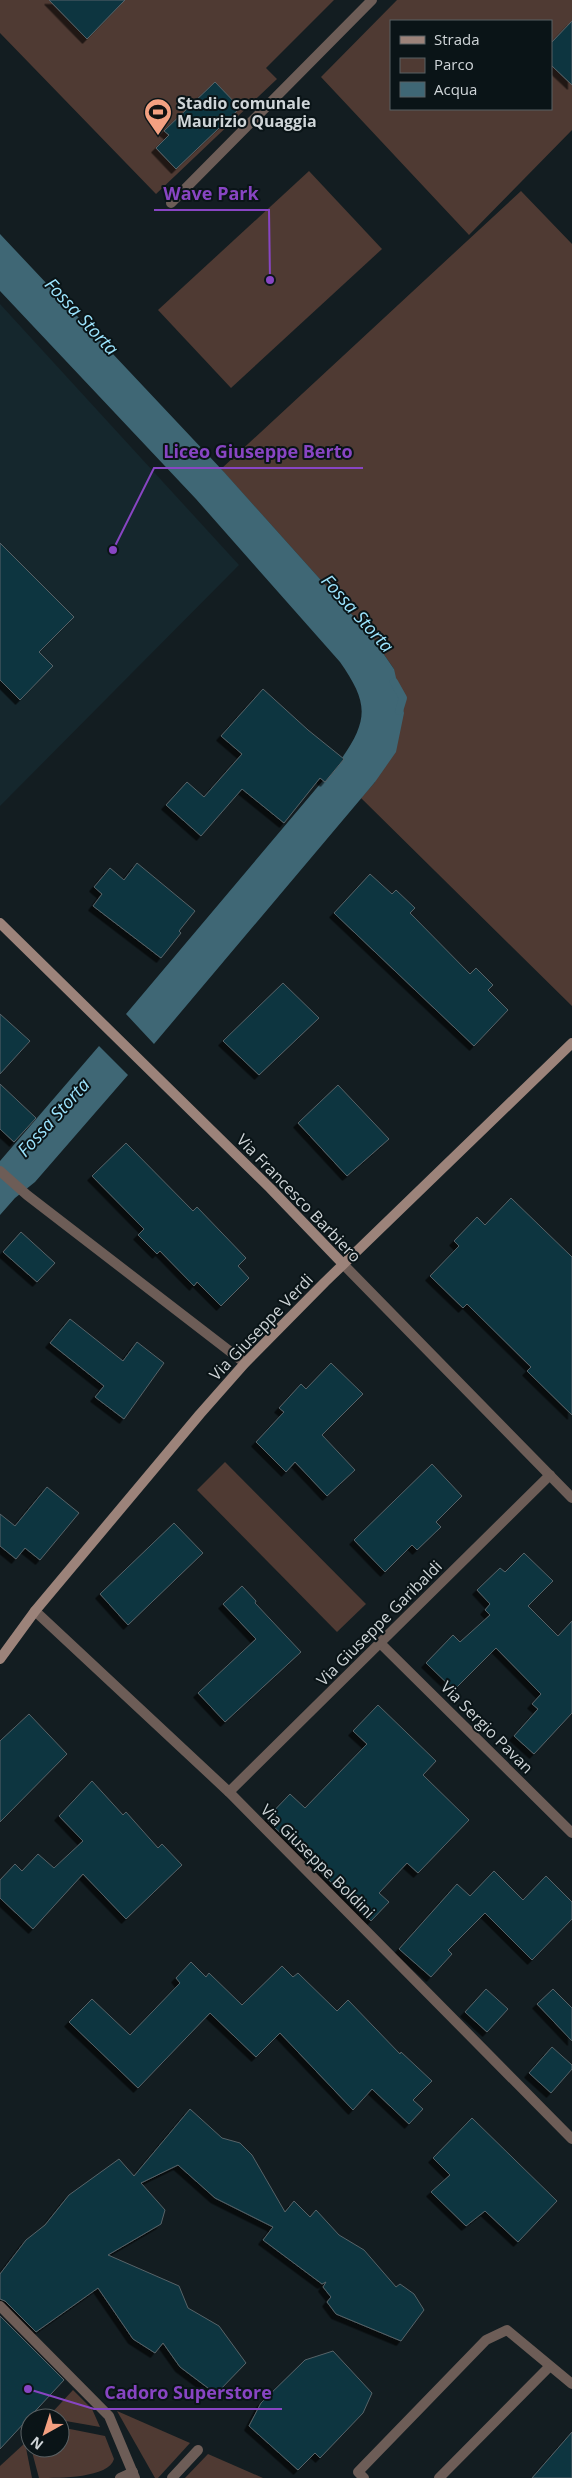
<svg xmlns="http://www.w3.org/2000/svg" width="572" height="2478" viewBox="0 0 572 2478" font-family="'Open Sans',sans-serif">
	<style>
		.built { fill: #15272d }
		.green { fill: #4f3a33; fill-rule: evenodd }
		.water { fill: #3f6775 }
		.lines { fill: none; stroke-linecap: round; stroke-linejoin: round }
		.stream { stroke: #3f6775; stroke-width: 8 }
		.building { fill: #0a3541; stroke: #586368; filter: url(#shadow) }
		.street { stroke: #6d5d57; stroke-width: 10 }
		.secondary { stroke: #9c837a; stroke-width: 10 }
		.labels { text-anchor: middle; dominant-baseline: central; stroke-width: 4; stroke-linejoin: round; paint-order: stroke }
		.poi-label { font-size: 16px; font-weight: bold; fill: #cfd5d8; stroke: #0a1417; text-anchor: start }
		.street-label { font-size: 16px; fill: #cfd5d8; stroke: #0a1417 }
		.water-label { font-size: 18px; font-style: italic; fill: #9de5ff; stroke: #0a1417 }
		.leader { fill: none; stroke: #8845c3; stroke-width: 2 }
		.callout-dot { fill: #8845c3; stroke: #0a1417; stroke-width: 2 }
		.callout-label { font-size: 18px; text-anchor: middle; font-weight: bold; fill: #8845c3; stroke: #0a1417; stroke-width: 4; stroke-linejoin: round; paint-order: stroke }
	</style>
	<defs>
		<filter id="shadow"><feDropShadow dx="-4.5" dy="4.5" stdDeviation="0" flood-color="#0009"/></filter>
	</defs>
	<rect width="100%" height="100%" fill="#131d21"/>
	<path class="built" d="M0,304L239,565L0,806Z"/>
	<g class="green">
		<path d="M0,0H334L266,68L277,79L156,194L0,33Z"/>
		<path d="M397,0H572V130L469,235L321,77ZM391,21H551V109H391Z"/>
		<path d="M309,171L382,249L231,388L158,310Z"/>
		<path d="M521,191L572,244V1006L361,798L375,782L394,669L372,637L221,469Z"/>
		<path d="M225,1462L366,1604L337,1632L197,1490Z"/>
		<path d="M73,2390L92,2409L100,2427L60,2420V2418H47Z"/>
		<path d="M117,2411L190,2443L158,2478H155Z"/>
		<path d="M60,2427L105,2436L114,2459C109,2478 60,2478 39,2478L31,2448H60Z"/>
		<path d="M25,2443L32,2478H0V2466Z"/>
		<path d="M208,2454L263,2478H185Z"/>
	</g>
	<g class="water">
		<path d="M0,234L224,472L372,637L394,669L404,713L396,752L375,782L154,1044L126,1014L342,758C370,718 367,701 340,662L196,499L0,291Z"/>
		<path d="M99,1046L128,1075L35,1182L15,1198L0,1215V1161Z"/>
	</g>
	<g class="lines">
		<path class="stream" d="M394,682L403,698L399,711"/>
	</g>
	<g class="building">
		<path d="M49,0H125L87,39Z"/>
		<path d="M572,21V85L551,65V43Z"/>
		<path d="M215,82L240,108L176,169L156,148L169,135L164,131Z"/>
		<path d="M0,543L74,617L39,652L53,666L20,700L0,680Z"/>
		<path d="M263,689L308,730L344,759L325,782L320,778L284,823L242,789L201,836L166,805L187,782L204,797L242,754L221,736Z"/>
		<path d="M137,863L195,911L179,931L181,933L161,958L93,906L102,894L94,887L110,868L124,880Z"/>
		<path d="M370,874L392,894L396,890L415,908L410,913L470,974L476,968L493,985L488,990L508,1010L474,1046L334,913Z"/>
		<path d="M283,983L319,1018L259,1075L223,1041Z"/>
		<path d="M0,1014L30,1041L0,1074Z"/>
		<path d="M0,1084L36,1118L14,1142L0,1129Z"/>
		<path d="M338,1085L389,1139L347,1176L298,1123Z"/>
		<path d="M126,1143L193,1211L197,1207L246,1258L238,1266L249,1278L221,1306L197,1282L194,1286L160,1251L157,1254L138,1235L144,1229L92,1176Z"/>
		<path d="M511,1198L572,1257V1415L527,1371L531,1367L467,1304L463,1308L430,1276L459,1246L454,1241L477,1217L485,1225Z"/>
		<path d="M21,1232L55,1263L37,1282L3,1252Z"/>
		<path d="M70,1319L123,1361L137,1342L164,1363L124,1419L95,1397L104,1386L50,1343Z"/>
		<path d="M331,1363L363,1394L322,1435L355,1470L327,1496L295,1462L286,1472L256,1442L284,1412L279,1408L301,1384L306,1389Z"/>
		<path d="M432,1464L462,1496L436,1522L441,1527L417,1550L412,1545L385,1572L354,1540Z"/>
		<path d="M47,1487L79,1513L40,1560L25,1548L16,1559L0,1546V1514L15,1526Z"/>
		<path d="M174,1523L203,1553L128,1625L100,1594Z"/>
		<path d="M524,1553L553,1581L528,1606L558,1636L572,1621V1713L534,1754L514,1736L538,1709L532,1704L541,1694L496,1648L454,1690L426,1663L453,1635L460,1642L490,1615L485,1610L490,1604L477,1590L500,1568L505,1572Z"/>
		<path d="M242,1586L256,1601L255,1603L301,1652L225,1722L198,1693L256,1639L223,1604Z"/>
		<path d="M378,1705L436,1761L423,1775L469,1820L418,1873L407,1863L379,1893L389,1902L371,1921L266,1819L290,1794L305,1808L367,1744L353,1731Z"/>
		<path d="M29,1714L67,1754L0,1822V1741Z"/>
		<path d="M92,1781L123,1815L126,1812L158,1848L162,1844L182,1865L126,1919L83,1874L33,1929L0,1898V1880L15,1864L22,1871L38,1854L54,1868L83,1841L59,1816Z"/>
		<path d="M494,1871L523,1900L546,1876L572,1902V1919L532,1960L485,1913L448,1950L452,1954L431,1977L399,1949L457,1884L470,1896Z"/>
		<path d="M191,1962L206,1977L209,1973L242,2005L282,1966L293,1977L298,1973L337,2011L348,2000L400,2054L401,2052L432,2081L413,2100L423,2109L409,2124L372,2089L353,2110L280,2033L256,2057L210,2013L138,2088L69,2022L92,1999L130,2035L180,1983L176,1978Z"/>
		<path d="M486,1989L508,2009L487,2032L465,2012Z"/>
		<path d="M553,1989L572,2008V2041L537,2004Z"/>
		<path d="M552,2047L572,2065V2069L551,2093L529,2073Z"/>
		<path d="M190,2109L222,2138L240,2143L252,2155L285,2212L294,2201L310,2217L316,2210L339,2235L364,2250L396,2287L400,2284L414,2294L424,2310L401,2341L336,2314L327,2302L331,2297L323,2287L326,2282L322,2284L263,2240L273,2227L215,2198L178,2165L141,2183L165,2210L161,2224L108,2255L179,2286L188,2308L219,2326L246,2363L216,2394L180,2367L163,2343L155,2353L133,2339L98,2288L36,2332L5,2301L0,2299V2274L26,2240L45,2225L69,2195L119,2159L134,2176Z"/>
		<path d="M472,2118L557,2201L518,2242L485,2211L466,2226L431,2192L450,2175L433,2158Z"/>
		<path d="M0,2316L64,2380L0,2449Z"/>
		<path d="M333,2351L372,2393L363,2413L320,2458L315,2453L298,2470L249,2426L261,2403L305,2360Z"/>
		<path d="M572,2432V2478H532Z"/>
	</g>
	<g class="lines">
		<g class="street">
			<path d="M171,203L372,0"/>
			<path d="M0,1171L27,1195L245,1363"/>
			<path d="M343,1264L572,1498"/>
			<path d="M35,1611L229,1792L572,2139"/>
			<path d="M380,1643L572,1833"/>
			<path d="M229,1792L550,1475"/>
			<path d="M0,2306L109,2416L135,2478"/>
			<path d="M120,2478L133,2472"/>
			<path d="M172,2478L198,2450"/>
			<path d="M364,2478L358,2472L486,2340L507,2330L572,2384"/>
			<path d="M439,2478L549,2367"/>
		</g>
		<g class="secondary">
			<path d="M0,923L270,1188L343,1264"/>
			<path d="M0,1659L35,1611L200,1414L245,1363L325,1282L572,1043"/>
		</g>
	</g>
	<defs>
		<g id="stadium-pin" transform="scale(1.4375)"><path d="M0 17L-7.5 6A9.5 9.5 0 1 1 7.5 6Z" fill="#f3a081" stroke="#0a1417"/><path d="M0-5a6.5 5 0 1 0 0 10a6.5 5 0 1 0 0-10ZM-3.5-1.8h7v3.6h-7Z" fill="#111"/></g>
	</defs>
	<g fill-rule="evenodd">
		<use href="#stadium-pin" x="158" y="112"/>
	</g>
	<g class="labels">
		<g class="poi-label">
			<text x="177" y="103">Stadio comunale<tspan x="177" dy="18">Maurizio Quaggia</tspan></text>
		</g>
		<g class="street-label">
			<text transform="translate(299 1198) rotate(46)">Via Francesco Barbiero</text>
			<text transform="translate(261 1327) rotate(-46)">Via Giuseppe Verdi</text>
			<text transform="translate(379 1623) rotate(-45)">Via Giuseppe Garibaldi</text>
			<text transform="translate(487 1727) rotate(45)">Via Sergio Pavan</text>
			<text transform="translate(318 1861) rotate(45)">Via Giuseppe Boldini</text>
		</g>
		<g class="water-label">
			<text transform="translate(82 316) rotate(47)">Fossa Storta</text>
			<text transform="translate(358 613) rotate(48)">Fossa Storta</text>
			<text transform="translate(53 1117) rotate(-48)">Fossa Storta</text>
		</g>
	</g>
	<path class="leader" d="M270 280L269 210H154M113 550L154 468H363M28 2389L94 2409H282"/>
	<g class="callout-dot">
		<circle cx="270" cy="280" r="5"/>
		<circle cx="113" cy="550" r="5"/>
		<circle cx="28" cy="2389" r="5"/>
	</g>
	<g class="callout-label">
		<text x="211" y="200">Wave Park</text>
		<text x="258" y="458">Liceo Giuseppe Berto</text>
		<text x="188" y="2399">Cadoro Superstore</text>
	</g>
	<rect x="390" y="20" width="162" height="90" fill="#0a1417" stroke="#596164"/>
	<rect x="400" y="36" width="25" height="8" fill="#9c837a" stroke="#596164"/>
	<text x="434" y="45" font-size="15" fill="#cfd5d8">Strada</text>
	<rect x="400" y="58" width="25" height="15" fill="#4f3a33" stroke="#596164"/>
	<text x="434" y="70" font-size="15" fill="#cfd5d8">Parco</text>
	<rect x="400" y="82" width="25" height="15" fill="#3f6775" stroke="#596164"/>
	<text x="434" y="95" font-size="15" fill="#cfd5d8">Acqua</text>
	<g transform="translate(45 2433) rotate(219)"><circle r="24" fill="#0a1417" stroke="#596164"/>
	<path d="M0-4L9 19L0 12L-9 19Z" fill="#f3a081"/>
	<text y="-8" font-size="14" font-weight="bold" text-anchor="middle" fill="#cfd5d8">N</text>
	</g>
</svg>
